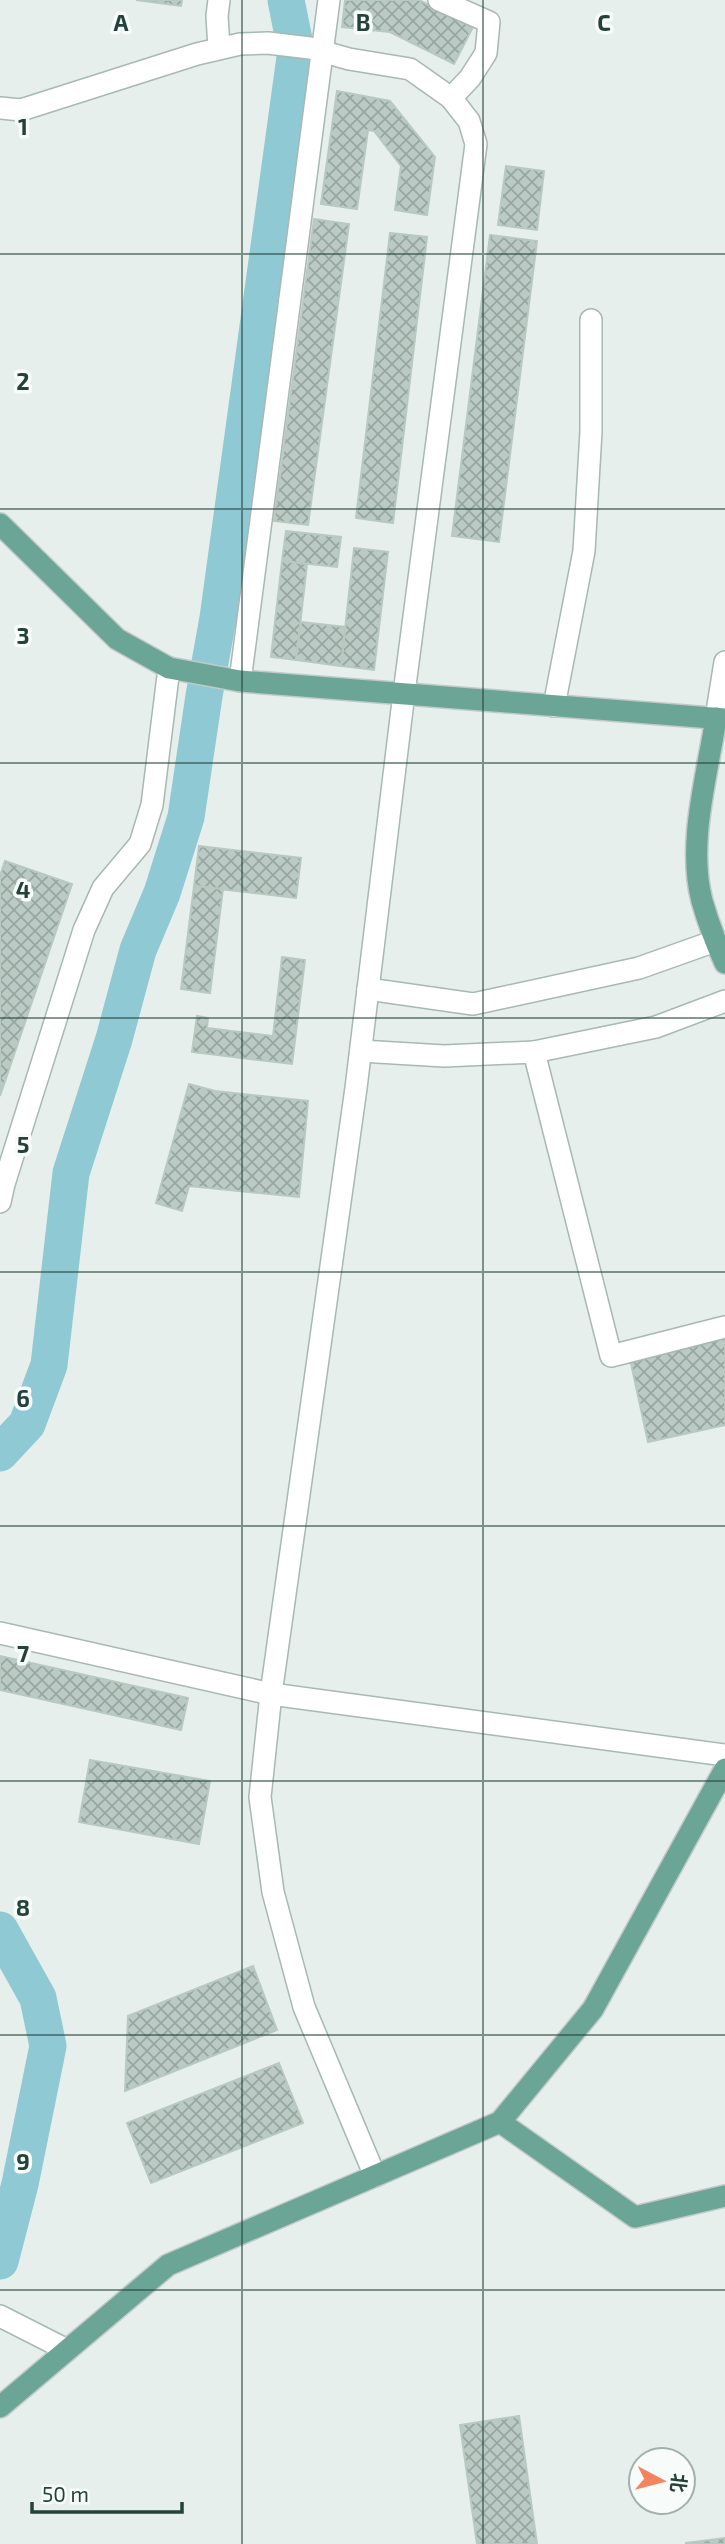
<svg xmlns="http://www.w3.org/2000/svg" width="725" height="2544" viewBox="0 0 725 2544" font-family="'Exo 2','Noto Sans SC',sans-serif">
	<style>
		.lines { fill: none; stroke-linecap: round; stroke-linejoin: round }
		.river { stroke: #8ec9d4; stroke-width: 37 }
		.building { fill: url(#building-cross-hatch); stroke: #b8c9c2; stroke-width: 2 }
		.minor-casing { stroke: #a8b8b2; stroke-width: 24 }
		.major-casing { stroke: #c2cac8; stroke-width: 24 }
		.minor { stroke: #fff; stroke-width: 21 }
		.major { stroke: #6aa596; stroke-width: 21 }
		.grid { fill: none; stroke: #24423a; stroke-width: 2; stroke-opacity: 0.55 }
		.grid-label { font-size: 23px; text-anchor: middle; font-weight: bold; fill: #24423a; stroke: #f7fbf9; stroke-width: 7; stroke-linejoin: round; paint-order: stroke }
	</style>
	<defs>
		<pattern id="building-cross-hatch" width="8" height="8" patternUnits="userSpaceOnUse" patternTransform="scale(1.75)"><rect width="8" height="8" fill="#bbcac4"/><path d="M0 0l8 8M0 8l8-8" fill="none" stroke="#98a6a0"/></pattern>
	</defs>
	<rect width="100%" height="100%" fill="#e6efeb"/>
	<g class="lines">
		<g class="river">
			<path d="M0,1453L27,1424L49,1365L71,1173L114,1039L138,950L162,893L186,817L204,696L218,618L296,50L286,0"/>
			<path d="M0,1930L38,1998L48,2046L20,2184L0,2261"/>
		</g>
	</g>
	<g class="building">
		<path d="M136,0H182L181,6Z"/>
		<path d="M345,0H419L473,27L454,64L390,32L342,27Z"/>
		<path d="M337,91L390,101L435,157L427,215L395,210L401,166L374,131L368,130L357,209L321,204Z"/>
		<path d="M506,166L544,171L537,230L498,225Z"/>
		<path d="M314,219L349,224L308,525L274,521Z"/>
		<path d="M390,233L427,237L393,523L356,518Z"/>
		<path d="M490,235L537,241L499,542L452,536Z"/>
		<path d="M286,531L341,537L337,567L282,561Z"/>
		<path d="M354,548L388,552L374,670L341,666Z"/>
		<path d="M282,561L307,564L296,660L271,657Z"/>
		<path d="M301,622L345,627L341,666L296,660Z"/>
		<path d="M199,846L301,858L296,898L194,886Z"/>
		<path d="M5,861L72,884L0,1096V876Z"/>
		<path d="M194,886L223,889L210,993L181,989Z"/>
		<path d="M282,957L305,960L292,1064L192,1052L197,1016L208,1018L207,1028L273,1036Z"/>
		<path d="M189,1084L215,1091L308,1101L299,1197L189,1186L182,1211L156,1203Z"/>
		<path d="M725,1338V1425L648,1442L630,1359Z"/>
		<path d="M0,1656L188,1698L181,1730L0,1690Z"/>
		<path d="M90,1760L210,1781L199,1844L79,1822Z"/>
		<path d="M253,1966L277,2030L125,2091L128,2016Z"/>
		<path d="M279,2063L303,2123L151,2183L127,2123Z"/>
		<path d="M519,2416L537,2544H477L460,2425Z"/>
		<path d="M725,2538V2544H686V2543Z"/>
	</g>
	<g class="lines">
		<g class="minor-casing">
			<g id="minor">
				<path d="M219,0L217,16L219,48"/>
				<path d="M439,0L489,22L486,53L470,78L451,98"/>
				<path d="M0,108L21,110L197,54L240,44L268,43L310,48L349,59L410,69L451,98L469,121L476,144L404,693L356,1088L271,1694L260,1797L273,1892L304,2007L375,2176"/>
				<path d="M240,681L329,0"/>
				<path d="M554,706L584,551L591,431V320"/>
				<path d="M716,718L725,662"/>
				<path d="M368,989L473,1004L639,968L715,941"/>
				<path d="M361,1051L444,1056L534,1052L656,1027L725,1001"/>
				<path d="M534,1052L611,1356L725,1327"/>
				<path d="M0,1202L4,1184L84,930L103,888L140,844L152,805L169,668"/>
				<path d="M0,1633L271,1694L725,1755"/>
				<path d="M0,2316L67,2350"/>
			</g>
		</g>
		<g class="major-casing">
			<g id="major">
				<path d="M0,524L117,639L169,668L240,681L725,719"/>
				<path d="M716,718C707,777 687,843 702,901C708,922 716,943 725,963"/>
				<path d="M500,2122L635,2217L725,2196"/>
				<path d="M0,2407L168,2265L500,2122L593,2009L725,1769"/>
			</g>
		</g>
		<use href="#minor" class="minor"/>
		<use href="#major" class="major"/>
	</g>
	<path class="grid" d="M242,0V2544M483,0V2544M0,254H725M0,509H725M0,763H725M0,1018H725M0,1272H725M0,1526H725M0,1781H725M0,2035H725M0,2290H725"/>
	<g class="grid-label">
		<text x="121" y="31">A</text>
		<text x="363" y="31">B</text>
		<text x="604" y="31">C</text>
		<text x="23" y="135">1</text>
		<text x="23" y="390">2</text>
		<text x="23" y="644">3</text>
		<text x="23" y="898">4</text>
		<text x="23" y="1153">5</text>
		<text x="23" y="1407">6</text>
		<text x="23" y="1662">7</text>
		<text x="23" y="1916">8</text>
		<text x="23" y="2170">9</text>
	</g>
	<g transform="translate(662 2481) rotate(97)"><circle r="33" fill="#f7fbf9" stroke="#a3b1ad" stroke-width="2"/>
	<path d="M0-5L12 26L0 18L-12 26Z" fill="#f4845f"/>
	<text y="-10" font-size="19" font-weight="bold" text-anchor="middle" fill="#24423a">北</text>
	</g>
	<path d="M32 2502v10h150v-10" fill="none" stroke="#24423a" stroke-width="3.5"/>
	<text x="42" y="2502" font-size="21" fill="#24423a" stroke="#f7fbf9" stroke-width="5" paint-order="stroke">50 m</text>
</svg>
